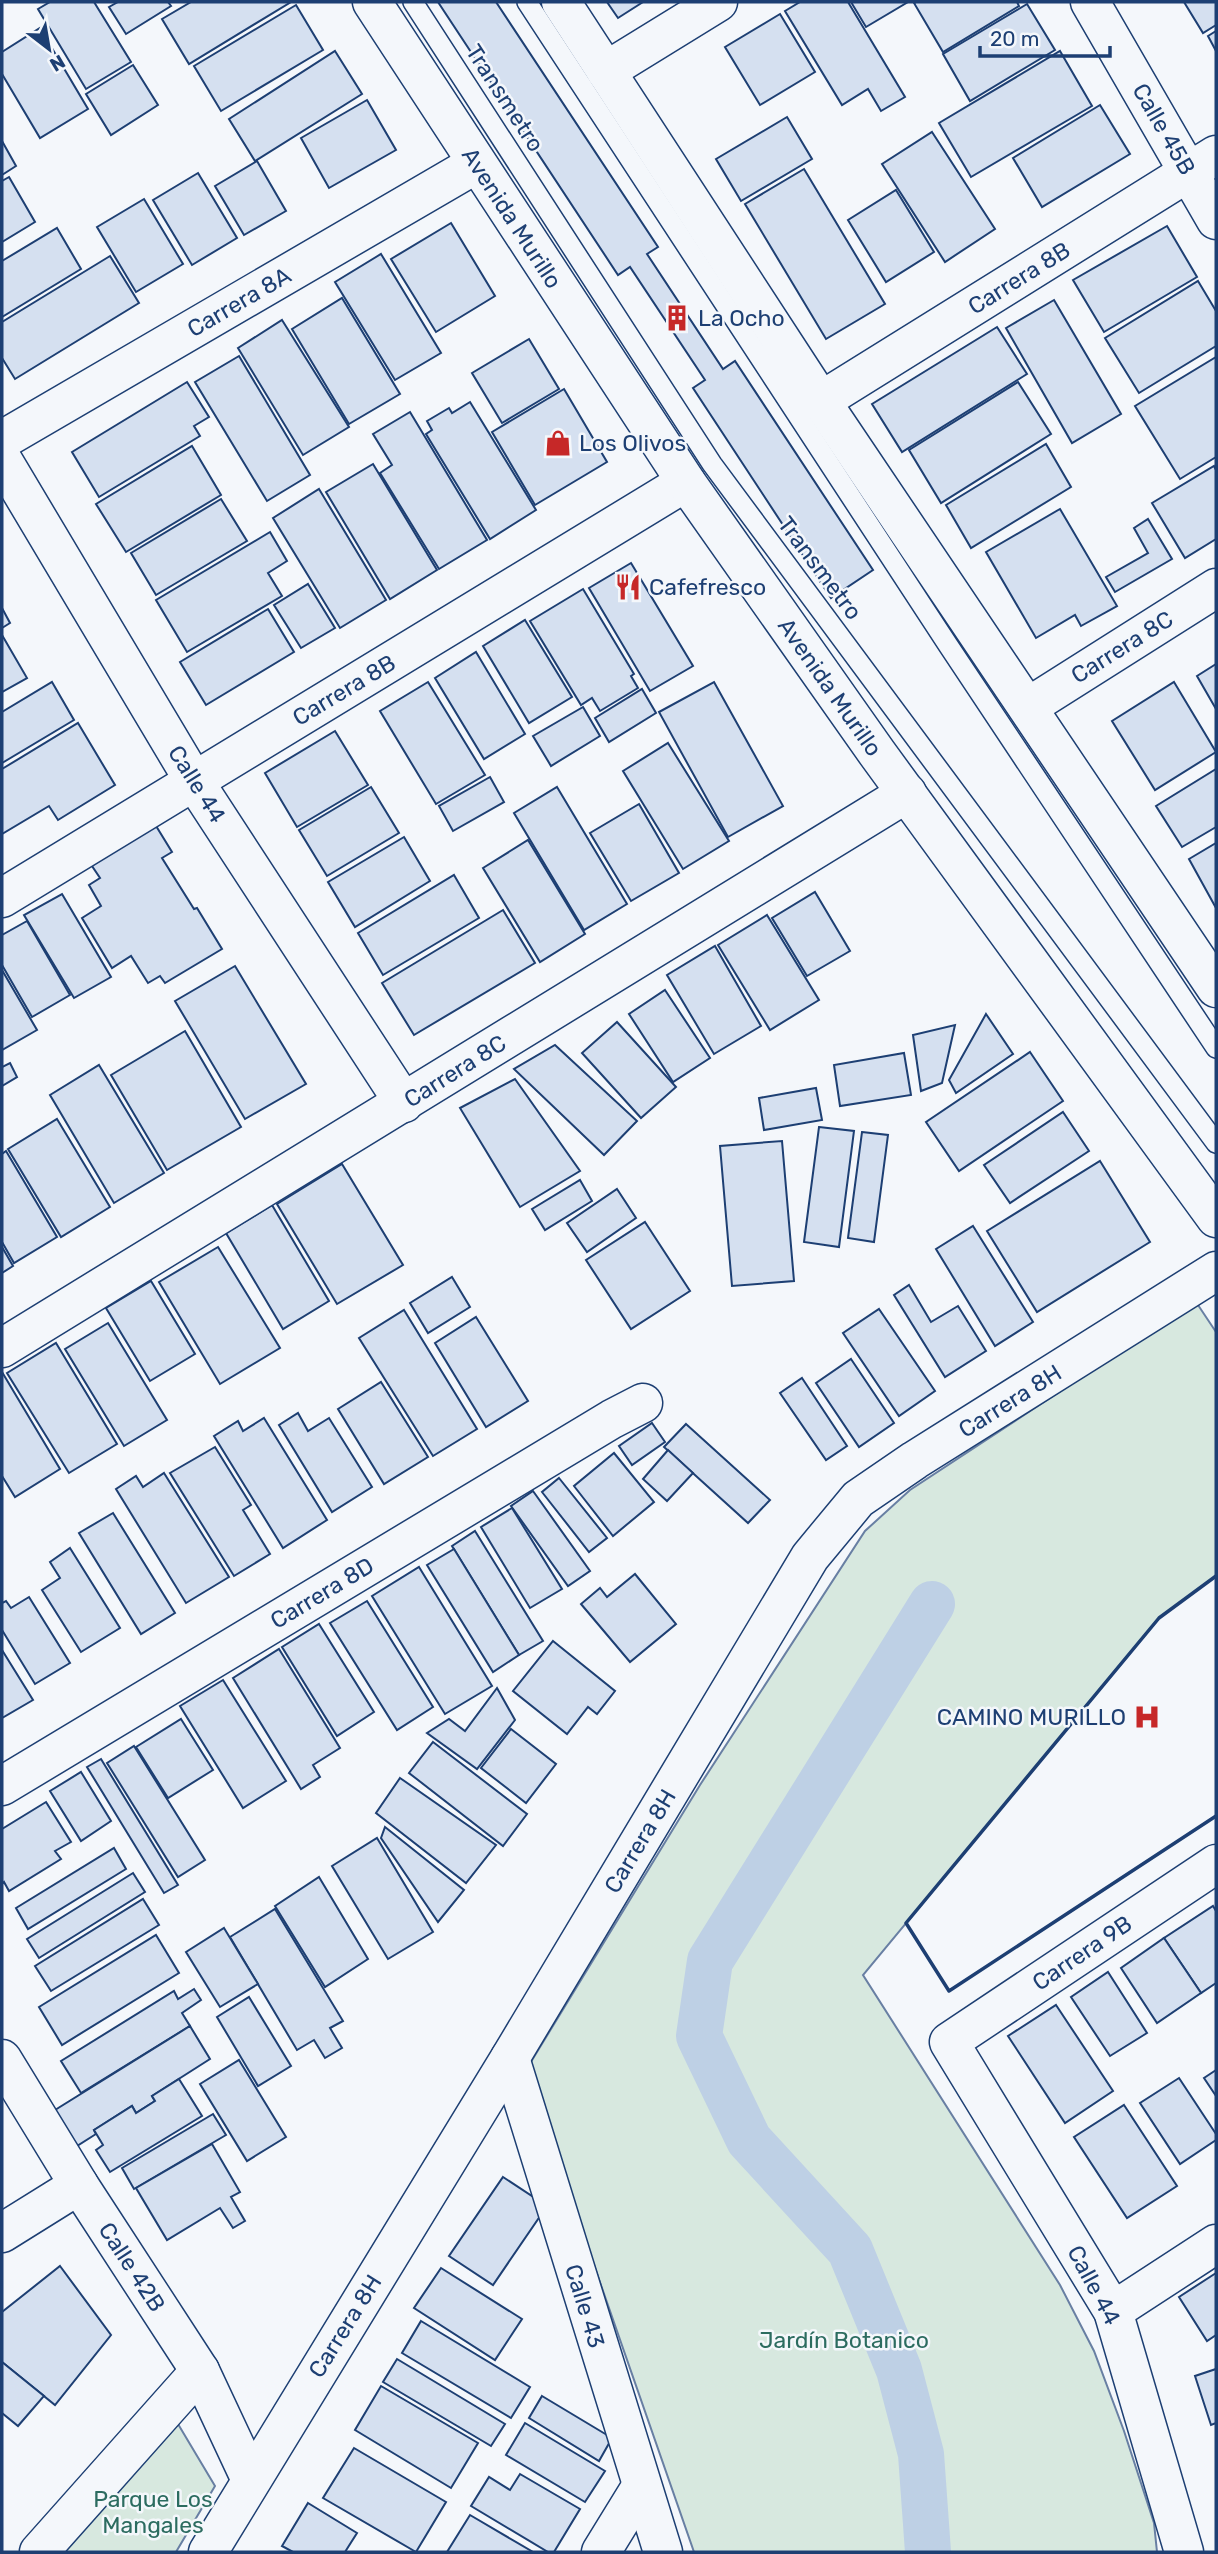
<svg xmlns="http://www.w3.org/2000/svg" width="1218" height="2554" viewBox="0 0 1218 2554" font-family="Rubik,sans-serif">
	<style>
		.green { fill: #d7e8df; stroke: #687fa3; stroke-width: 2 }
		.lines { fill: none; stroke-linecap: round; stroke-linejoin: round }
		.canal { stroke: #bed0e5; stroke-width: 46 }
		.building { fill: #d5e0f0; stroke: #1d3f73; stroke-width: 2 }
		.lane-casing { stroke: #1d3f73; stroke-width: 22 }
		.street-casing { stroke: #1d3f73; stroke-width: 41 }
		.secondary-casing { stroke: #1d3f73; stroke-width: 41 }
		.primary-casing { stroke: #1d3f73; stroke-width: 41 }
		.lane { stroke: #f4f7fb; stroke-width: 19 }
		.street { stroke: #f4f7fb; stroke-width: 38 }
		.secondary { stroke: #f4f7fb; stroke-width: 38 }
		.primary { stroke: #f4f7fb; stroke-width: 38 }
		.wall { stroke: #1d3f73; stroke-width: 3.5 }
		.labels { text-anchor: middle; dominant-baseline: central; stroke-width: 5; stroke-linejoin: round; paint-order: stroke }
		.street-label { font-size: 23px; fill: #1d3f73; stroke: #f4f7fb }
		.poi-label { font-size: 23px; fill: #1d3f73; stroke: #f4f7fb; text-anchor: start }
		.park-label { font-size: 23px; fill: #2c6c60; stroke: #f4f7fb }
	</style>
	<rect width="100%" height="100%" fill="#f4f7fb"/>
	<g class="green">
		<path d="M1196,1302L1216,1332V1576L1159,1618L863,1975L1060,2285L1094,2351L1124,2431L1154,2523L1157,2552H694L526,2070L700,1785L865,1531L910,1490Z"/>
		<path d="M178,2424L215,2486L176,2552H62Z"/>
	</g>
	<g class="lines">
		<path class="canal" d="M928,2552L921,2454L899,2370L850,2250L749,2140L699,2036L710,1961L932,1604"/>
	</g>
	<g class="building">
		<path d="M50,2H94L131,62L86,89L38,9Z"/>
		<path d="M118,2H168L171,6L126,34L109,7Z"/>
		<path d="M191,2H291L189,64L162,19Z"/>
		<path d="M438,2H496L658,247L647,254L723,369L735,361L873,570L831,598L693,388L705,380L630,267L618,275Z"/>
		<path d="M607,2H643L618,18Z"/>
		<path d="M800,2H848L905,97L881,111L868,89L842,105L785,11Z"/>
		<path d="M851,2H908L866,27Z"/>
		<path d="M916,2H1017L1019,6L943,52L914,3Z"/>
		<path d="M1184,2H1216V25L1203,33Z"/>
		<path d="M1027,4L1055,50L970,101L943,54Z"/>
		<path d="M296,5L323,50L221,111L194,66Z"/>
		<path d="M780,14L815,72L760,105L725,47Z"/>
		<path d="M40,28L88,109L40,138L2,74V52Z"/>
		<path d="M1216,31V51L1208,36Z"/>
		<path d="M335,51L362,94L255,161L229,119Z"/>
		<path d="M1060,51L1092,106L971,177L939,123Z"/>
		<path d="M133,65L158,105L111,135L86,94Z"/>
		<path d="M367,100L396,150L329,188L301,138Z"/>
		<path d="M1100,105L1130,154L1042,207L1013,158Z"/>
		<path d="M787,117L812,159L741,201L716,159Z"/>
		<path d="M932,132L995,229L945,262L882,164Z"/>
		<path d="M2,141L16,166L2,175Z"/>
		<path d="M257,161L286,211L244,235L215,186Z"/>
		<path d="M804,169L885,304L826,339L745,204Z"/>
		<path d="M198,173L237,238L192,265L153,200Z"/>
		<path d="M9,177L35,222L2,242V181Z"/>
		<path d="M896,190L934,252L886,282L848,220Z"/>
		<path d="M144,199L183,264L136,292L97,227Z"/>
		<path d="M451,223L495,296L436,332L391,259Z"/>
		<path d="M1167,226L1197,277L1104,332L1073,280Z"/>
		<path d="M57,228L81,269L2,317V261Z"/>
		<path d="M381,254L441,353L395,380L335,282Z"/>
		<path d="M110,256L139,303L15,379L2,358V322Z"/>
		<path d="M1198,281L1216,311V346L1139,393L1105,338Z"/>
		<path d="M342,298L400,394L349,424L292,329Z"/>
		<path d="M1054,300L1121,414L1072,443L1006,328Z"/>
		<path d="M282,320L349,427L303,455L238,348Z"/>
		<path d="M997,327L1027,374L902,452L872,404Z"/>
		<path d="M529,339L559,389L502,423L472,373Z"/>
		<path d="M239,356L310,475L267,501L195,382Z"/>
		<path d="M1216,357V457L1180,479L1135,406Z"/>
		<path d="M187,382L209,417L194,426L200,436L99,497L72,452Z"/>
		<path d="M1018,382L1051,434L941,503L909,450Z"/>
		<path d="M564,389L607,462L535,505L492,432Z"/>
		<path d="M470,402L536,510L490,539L426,434L432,430L427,421L449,408L452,413Z"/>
		<path d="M410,412L487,540L439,569L380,473L392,465L373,434Z"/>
		<path d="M1046,444L1071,487L971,548L946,505Z"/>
		<path d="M192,446L221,495L126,552L96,504Z"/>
		<path d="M373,464L437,570L390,599L326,492Z"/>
		<path d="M1214,466L1216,470V539L1185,558L1152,503Z"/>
		<path d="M319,489L386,600L340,628L273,518Z"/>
		<path d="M221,499L247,541L156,595L131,553Z"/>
		<path d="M1060,509L1117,606L1081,626L1075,615L1036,638L986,552Z"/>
		<path d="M1148,519L1172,559L1115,592L1106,577L1148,553L1134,528Z"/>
		<path d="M270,532L287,561L268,573L282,596L187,652L156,600Z"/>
		<path d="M631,563L693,666L650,691L589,588Z"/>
		<path d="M308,584L335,628L301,648L274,605Z"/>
		<path d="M583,589L634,674L631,676L638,688L600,711L592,698L581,705L530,621Z"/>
		<path d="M2,608L10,623L2,628Z"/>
		<path d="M268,609L294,652L206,705L180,662Z"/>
		<path d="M525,620L572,697L529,723L483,646Z"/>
		<path d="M2,635L27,678L2,692Z"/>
		<path d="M476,652L525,734L484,759L435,678Z"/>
		<path d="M1216,664V709L1197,676Z"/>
		<path d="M52,682L74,720L2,763V712Z"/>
		<path d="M428,682L485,775L436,804L380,711Z"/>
		<path d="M714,682L783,806L728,837L659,712Z"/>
		<path d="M1174,682L1216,752L1155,790L1112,721Z"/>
		<path d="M642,689L656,713L609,742L595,718Z"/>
		<path d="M583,707L600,736L551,766L533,736Z"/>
		<path d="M78,723L115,785L58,820L49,806L2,834V769Z"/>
		<path d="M335,731L368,785L297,827L265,773Z"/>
		<path d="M668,743L729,841L683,869L623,771Z"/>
		<path d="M1216,769V827L1182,847L1156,806Z"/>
		<path d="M490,777L504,802L453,831L439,806Z"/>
		<path d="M371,787L399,833L327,876L299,830Z"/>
		<path d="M557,787L627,904L584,930L514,813Z"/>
		<path d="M639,804L679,873L631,901L590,833Z"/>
		<path d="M153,821L172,852L162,858L194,909L197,908L222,949L165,983L160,976L148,983L131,956L112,968L82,918L101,906L89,885L100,878L88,860Z"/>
		<path d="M404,837L430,881L355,927L328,882Z"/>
		<path d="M528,840L585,934L540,962L483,868Z"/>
		<path d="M1216,843V908L1189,859Z"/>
		<path d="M454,875L479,918L383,975L358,933Z"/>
		<path d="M815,892L850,951L807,976L772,918Z"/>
		<path d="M62,894L111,977L74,998L24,915Z"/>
		<path d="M503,910L535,963L414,1035L382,983Z"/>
		<path d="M767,915L819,1000L770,1030L718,945Z"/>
		<path d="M27,921L70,995L32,1017L2,965V935Z"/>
		<path d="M715,946L761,1026L714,1054L667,975Z"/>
		<path d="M235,966L306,1084L245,1119L175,1001Z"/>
		<path d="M2,970L37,1030L2,1050Z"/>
		<path d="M665,990L710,1058L673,1082L629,1014Z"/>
		<path d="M986,1014L1013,1054L956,1093L949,1080Z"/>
		<path d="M617,1022L676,1087L641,1118L582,1053Z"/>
		<path d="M955,1025L942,1083L921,1091L913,1035Z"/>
		<path d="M185,1031L241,1127L167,1170L111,1075Z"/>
		<path d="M555,1045L637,1121L604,1155L514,1069Z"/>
		<path d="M1030,1052L1063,1101L959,1171L926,1122Z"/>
		<path d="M904,1053L911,1095L840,1106L834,1065Z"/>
		<path d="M10,1063L17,1077L2,1086V1067Z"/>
		<path d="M99,1065L164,1173L114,1203L50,1095Z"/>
		<path d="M515,1079L580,1171L520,1207L460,1108Z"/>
		<path d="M816,1088L822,1120L764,1130L759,1098Z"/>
		<path d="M1063,1112L1089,1151L1010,1203L984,1165Z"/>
		<path d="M57,1119L110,1207L61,1237L8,1149Z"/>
		<path d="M819,1127L854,1131L839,1247L804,1242Z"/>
		<path d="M862,1132L888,1135L874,1242L848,1238Z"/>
		<path d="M782,1141L794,1281L732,1286L720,1146Z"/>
		<path d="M6,1151L57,1237L14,1263L2,1242V1154Z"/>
		<path d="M1100,1161L1150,1242L1037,1312L987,1231Z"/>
		<path d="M342,1164L403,1265L337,1304L277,1204Z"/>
		<path d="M580,1180L592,1201L545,1230L532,1209Z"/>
		<path d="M617,1189L636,1218L587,1252L567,1223Z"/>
		<path d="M272,1205L329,1301L283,1329L226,1233Z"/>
		<path d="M645,1222L690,1291L631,1329L586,1260Z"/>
		<path d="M973,1226L1033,1322L995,1346L936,1249Z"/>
		<path d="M2,1247L13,1266L2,1273Z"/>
		<path d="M218,1247L280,1348L220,1384L159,1282Z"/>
		<path d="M452,1277L470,1307L428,1333L410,1303Z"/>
		<path d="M151,1281L195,1354L150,1381L106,1308Z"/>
		<path d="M909,1285L931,1322L958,1306L986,1351L945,1377L894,1295Z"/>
		<path d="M879,1309L935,1391L899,1416L843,1333Z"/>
		<path d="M404,1310L477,1429L433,1456L359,1338Z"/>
		<path d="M476,1317L528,1401L486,1427L435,1343Z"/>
		<path d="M108,1323L167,1420L124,1446L65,1349Z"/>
		<path d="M56,1343L117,1444L69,1473L7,1373Z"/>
		<path d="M851,1359L894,1423L859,1447L816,1383Z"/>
		<path d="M2,1372L60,1469L15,1497L2,1476Z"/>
		<path d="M802,1378L847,1446L826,1460L780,1393Z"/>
		<path d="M381,1382L428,1457L384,1484L338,1409Z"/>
		<path d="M298,1413L308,1431L329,1418L372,1487L332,1512L279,1425Z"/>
		<path d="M264,1418L327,1520L283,1548L214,1436L238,1421L243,1431Z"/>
		<path d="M652,1423L665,1442L632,1465L619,1446Z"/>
		<path d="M686,1424L770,1500L748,1523L664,1447Z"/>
		<path d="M215,1447L251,1505L243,1510L270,1554L234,1576L170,1473Z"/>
		<path d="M668,1450L693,1473L667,1501L643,1479Z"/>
		<path d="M614,1453L654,1502L613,1536L574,1486Z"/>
		<path d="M164,1473L229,1577L186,1603L116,1489L136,1476L143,1487Z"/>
		<path d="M559,1478L607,1538L589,1552L542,1492Z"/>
		<path d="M533,1491L590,1571L568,1586L511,1506Z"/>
		<path d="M512,1508L562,1589L530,1608L481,1527Z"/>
		<path d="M113,1513L175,1613L141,1634L79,1533Z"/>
		<path d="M475,1531L543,1641L519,1655L452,1546Z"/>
		<path d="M70,1548L120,1628L81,1652L42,1590L60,1578L50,1562Z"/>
		<path d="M454,1549L519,1655L493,1672L427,1565Z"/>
		<path d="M419,1567L492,1686L445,1714L372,1596Z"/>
		<path d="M635,1574L676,1624L630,1662L581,1604L600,1588L607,1597Z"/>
		<path d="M29,1597L70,1663L35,1684L2,1630V1603L6,1601L11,1608Z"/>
		<path d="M367,1601L433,1707L397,1730L330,1623Z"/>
		<path d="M319,1624L374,1712L337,1736L282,1647Z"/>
		<path d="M553,1641L615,1691L597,1714L588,1707L567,1734L513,1691Z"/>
		<path d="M279,1649L340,1748L313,1765L320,1777L301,1789L233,1678Z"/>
		<path d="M2,1650L33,1700L2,1718Z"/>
		<path d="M223,1680L286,1781L243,1808L180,1706Z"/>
		<path d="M497,1688L515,1720L477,1769L427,1733L449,1719L465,1731Z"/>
		<path d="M181,1719L213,1770L168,1798L136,1747Z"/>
		<path d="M511,1729L556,1764L526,1803L481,1768Z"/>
		<path d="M433,1742L527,1814L503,1846L409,1773Z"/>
		<path d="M134,1746L205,1860L178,1877L107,1763Z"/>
		<path d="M101,1759L178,1885L164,1893L87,1767Z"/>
		<path d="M81,1772L111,1821L81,1841L50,1791Z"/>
		<path d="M400,1778L496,1845L466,1883L376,1813Z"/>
		<path d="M46,1802L71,1842L55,1851L61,1859L9,1891L4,1882L2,1884V1829Z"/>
		<path d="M385,1827L464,1890L438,1922L381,1838Z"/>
		<path d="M377,1838L433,1932L388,1959L332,1866Z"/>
		<path d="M114,1848L126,1869L28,1929L16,1908Z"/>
		<path d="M133,1873L145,1892L39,1958L27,1939Z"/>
		<path d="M319,1877L368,1959L325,1987L275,1906Z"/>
		<path d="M143,1899L159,1925L51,1991L35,1966Z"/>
		<path d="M1213,1906L1216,1911V1983L1201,1993L1164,1938Z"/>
		<path d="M275,1909L343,2021L330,2028L342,2048L325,2058L314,2040L297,2050L230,1937Z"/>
		<path d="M224,1928L258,1984L220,2007L186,1952Z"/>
		<path d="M156,1935L179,1973L62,2045L39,2007Z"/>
		<path d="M1164,1938L1201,1993L1157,2023L1121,1968Z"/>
		<path d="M1108,1972L1147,2033L1110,2056L1071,1997Z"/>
		<path d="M194,1989L201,2000L182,2013L190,2026L81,2093L61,2061L174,1991L178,1999Z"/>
		<path d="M249,1997L291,2066L258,2086L217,2017Z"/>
		<path d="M1056,2005L1113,2091L1065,2123L1008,2036Z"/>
		<path d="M190,2026L210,2059L152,2096L155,2101L136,2113L132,2106L94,2130L96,2134L69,2151L47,2115Z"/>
		<path d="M239,2060L286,2137L247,2161L200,2084Z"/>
		<path d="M1216,2070V2096L1204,2078Z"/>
		<path d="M1179,2078L1216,2134V2140L1180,2164L1140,2103Z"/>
		<path d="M179,2079L202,2116L110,2172L96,2150L103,2145L94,2130L132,2106L136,2113L155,2101L152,2096Z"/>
		<path d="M1124,2105L1177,2186L1127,2218L1074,2137Z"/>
		<path d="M213,2114L226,2135L134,2189L122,2168Z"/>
		<path d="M212,2144L240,2192L231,2197L245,2221L233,2228L220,2208L167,2240L136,2188Z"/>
		<path d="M503,2177L547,2206L493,2285L449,2256Z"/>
		<path d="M60,2266L111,2335L55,2405L2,2362V2312Z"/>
		<path d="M441,2268L522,2319L495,2360L414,2308Z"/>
		<path d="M1216,2273V2335L1207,2341L1179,2297Z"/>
		<path d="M421,2321L530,2387L511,2418L402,2353Z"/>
		<path d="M397,2359L505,2424L491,2446L383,2382Z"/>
		<path d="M2,2362L44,2396L18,2426L2,2413Z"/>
		<path d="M1216,2369V2423L1211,2425L1195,2376Z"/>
		<path d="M381,2386L478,2443L451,2488L355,2430Z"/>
		<path d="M542,2396L612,2438L599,2461L529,2418Z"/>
		<path d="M525,2423L605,2471L585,2502L506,2455Z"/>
		<path d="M354,2448L446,2502L416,2552L323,2498Z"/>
		<path d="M520,2474L580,2509L554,2552H548L471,2506L489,2477L510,2490Z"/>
		<path d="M308,2503L357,2533L345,2552H293L282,2546Z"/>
		<path d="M470,2515L533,2552H447Z"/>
	</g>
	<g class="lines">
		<g class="lane-casing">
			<g id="lane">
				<path d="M413,2L712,464L1216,1143"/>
				<path d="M527,2L948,645L1216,1048"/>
			</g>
		</g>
		<g class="street-casing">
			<g id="street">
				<path d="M1090,2L1216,220"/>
				<path d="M606,71L718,2"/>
				<path d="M821,401L1216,155"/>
				<path d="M2,440L476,164"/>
				<path d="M2,459L194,781L404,1103"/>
				<path d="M1028,707L1216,588"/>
				<path d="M2,898L686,482"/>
				<path d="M2,1348L907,793"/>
				<path d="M2,1786L612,1419L643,1403"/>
				<path d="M510,2058L663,2552"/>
				<path d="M2,2059L79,2185L200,2371"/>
				<path d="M2,2233L79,2185"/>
				<path d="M1113,2311L1216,2244"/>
				<path d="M601,2552L641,2487"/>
				<path d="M1184,2552L1113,2311L949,2042L1216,1864"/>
			</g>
		</g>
		<g class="secondary-casing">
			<g id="secondary">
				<path d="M39,2552L200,2371L251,2480"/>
				<path d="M208,2552L510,2058L810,1557L858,1499L915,1460L1216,1271"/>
			</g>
		</g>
		<g class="primary-casing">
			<g id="primary">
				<path d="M372,2L686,482L877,753L1216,1218"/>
				<path d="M561,2L821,401L1216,988"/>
			</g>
		</g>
		<use href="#lane" class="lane"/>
		<use href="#street" class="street"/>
		<use href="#secondary" class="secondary"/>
		<use href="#primary" class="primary"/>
		<path class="wall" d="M1216,1576L1159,1618L906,1923L949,1991L1216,1816"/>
	</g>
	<defs>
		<g id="building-bare" transform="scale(2.1)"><path d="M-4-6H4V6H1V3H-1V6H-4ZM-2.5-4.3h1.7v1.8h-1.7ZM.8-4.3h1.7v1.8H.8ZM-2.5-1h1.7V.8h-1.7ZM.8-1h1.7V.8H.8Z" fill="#c62828" stroke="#f4f7fb" stroke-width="2.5" paint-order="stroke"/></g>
		<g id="shop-bare" transform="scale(2.1)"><path d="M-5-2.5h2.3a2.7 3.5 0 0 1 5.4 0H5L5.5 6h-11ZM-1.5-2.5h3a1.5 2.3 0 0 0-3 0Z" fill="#c62828" stroke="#f4f7fb" stroke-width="2.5" paint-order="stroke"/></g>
		<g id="restaurant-bare" transform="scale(2.1)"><path d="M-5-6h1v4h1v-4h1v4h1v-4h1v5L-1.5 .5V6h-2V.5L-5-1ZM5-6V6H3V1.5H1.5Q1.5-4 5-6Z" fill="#c62828" stroke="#f4f7fb" stroke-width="2.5" paint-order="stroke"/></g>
		<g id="hospital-bare" transform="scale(2.1)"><path d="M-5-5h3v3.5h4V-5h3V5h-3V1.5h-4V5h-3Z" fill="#c62828" stroke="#f4f7fb" stroke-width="2.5" paint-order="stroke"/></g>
	</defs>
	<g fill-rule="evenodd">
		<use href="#building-bare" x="677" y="318"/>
		<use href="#shop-bare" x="558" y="443"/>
		<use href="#restaurant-bare" x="628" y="587"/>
		<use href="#hospital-bare" x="1147" y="1717"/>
	</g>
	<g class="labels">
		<g class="street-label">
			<text transform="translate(505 98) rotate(57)">Transmetro</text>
			<text transform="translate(1164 129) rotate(60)">Calle 45B</text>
			<text transform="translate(512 218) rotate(57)">Avenida Murillo</text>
			<text transform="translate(1019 278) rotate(-32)">Carrera 8B</text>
			<text transform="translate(239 302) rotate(-30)">Carrera 8A</text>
			<text transform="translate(820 568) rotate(53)">Transmetro</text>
			<text transform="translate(1122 647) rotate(-32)">Carrera 8C</text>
			<text transform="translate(830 687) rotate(55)">Avenida Murillo</text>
			<text transform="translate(344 690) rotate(-31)">Carrera 8B</text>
			<text transform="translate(197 784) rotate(58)">Calle 44</text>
			<text transform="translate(455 1071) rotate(-32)">Carrera 8C</text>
			<text transform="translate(1010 1401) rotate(-32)">Carrera 8H</text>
			<text transform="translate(322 1593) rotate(-31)">Carrera 8D</text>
			<text transform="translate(640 1841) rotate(-59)">Carrera 8H</text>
			<text transform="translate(1082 1953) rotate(-34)">Carrera 9B</text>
			<text transform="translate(132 2267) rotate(57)">Calle 42B</text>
			<text transform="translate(1094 2285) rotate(62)">Calle 44</text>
			<text transform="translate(585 2306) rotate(73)">Calle 43</text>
			<text transform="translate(345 2326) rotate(-58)">Carrera 8H</text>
		</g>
		<g class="poi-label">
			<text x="698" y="318">La Ocho</text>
			<text x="579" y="443">Los Olivos</text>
			<text x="649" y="587">Cafefresco</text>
			<text x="1126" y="1717" text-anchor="end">CAMINO MURILLO</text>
		</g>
		<g class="park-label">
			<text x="844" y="2340">Jardín Botanico</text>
			<text x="153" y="2499">Parque Los<tspan x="153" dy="26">Mangales</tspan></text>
		</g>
	</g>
	<rect width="1218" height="2554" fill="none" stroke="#1d3f73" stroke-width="7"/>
	<g transform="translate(49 49) rotate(149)" stroke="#f4f7fb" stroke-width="5" paint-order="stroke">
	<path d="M0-5L12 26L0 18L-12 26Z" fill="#1d3f73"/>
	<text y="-10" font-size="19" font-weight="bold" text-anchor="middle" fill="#1d3f73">N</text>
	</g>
	<path d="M980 46v10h130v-10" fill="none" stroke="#1d3f73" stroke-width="3.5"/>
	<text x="990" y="46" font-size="21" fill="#1d3f73" stroke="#f4f7fb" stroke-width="5" paint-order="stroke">20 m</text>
</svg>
